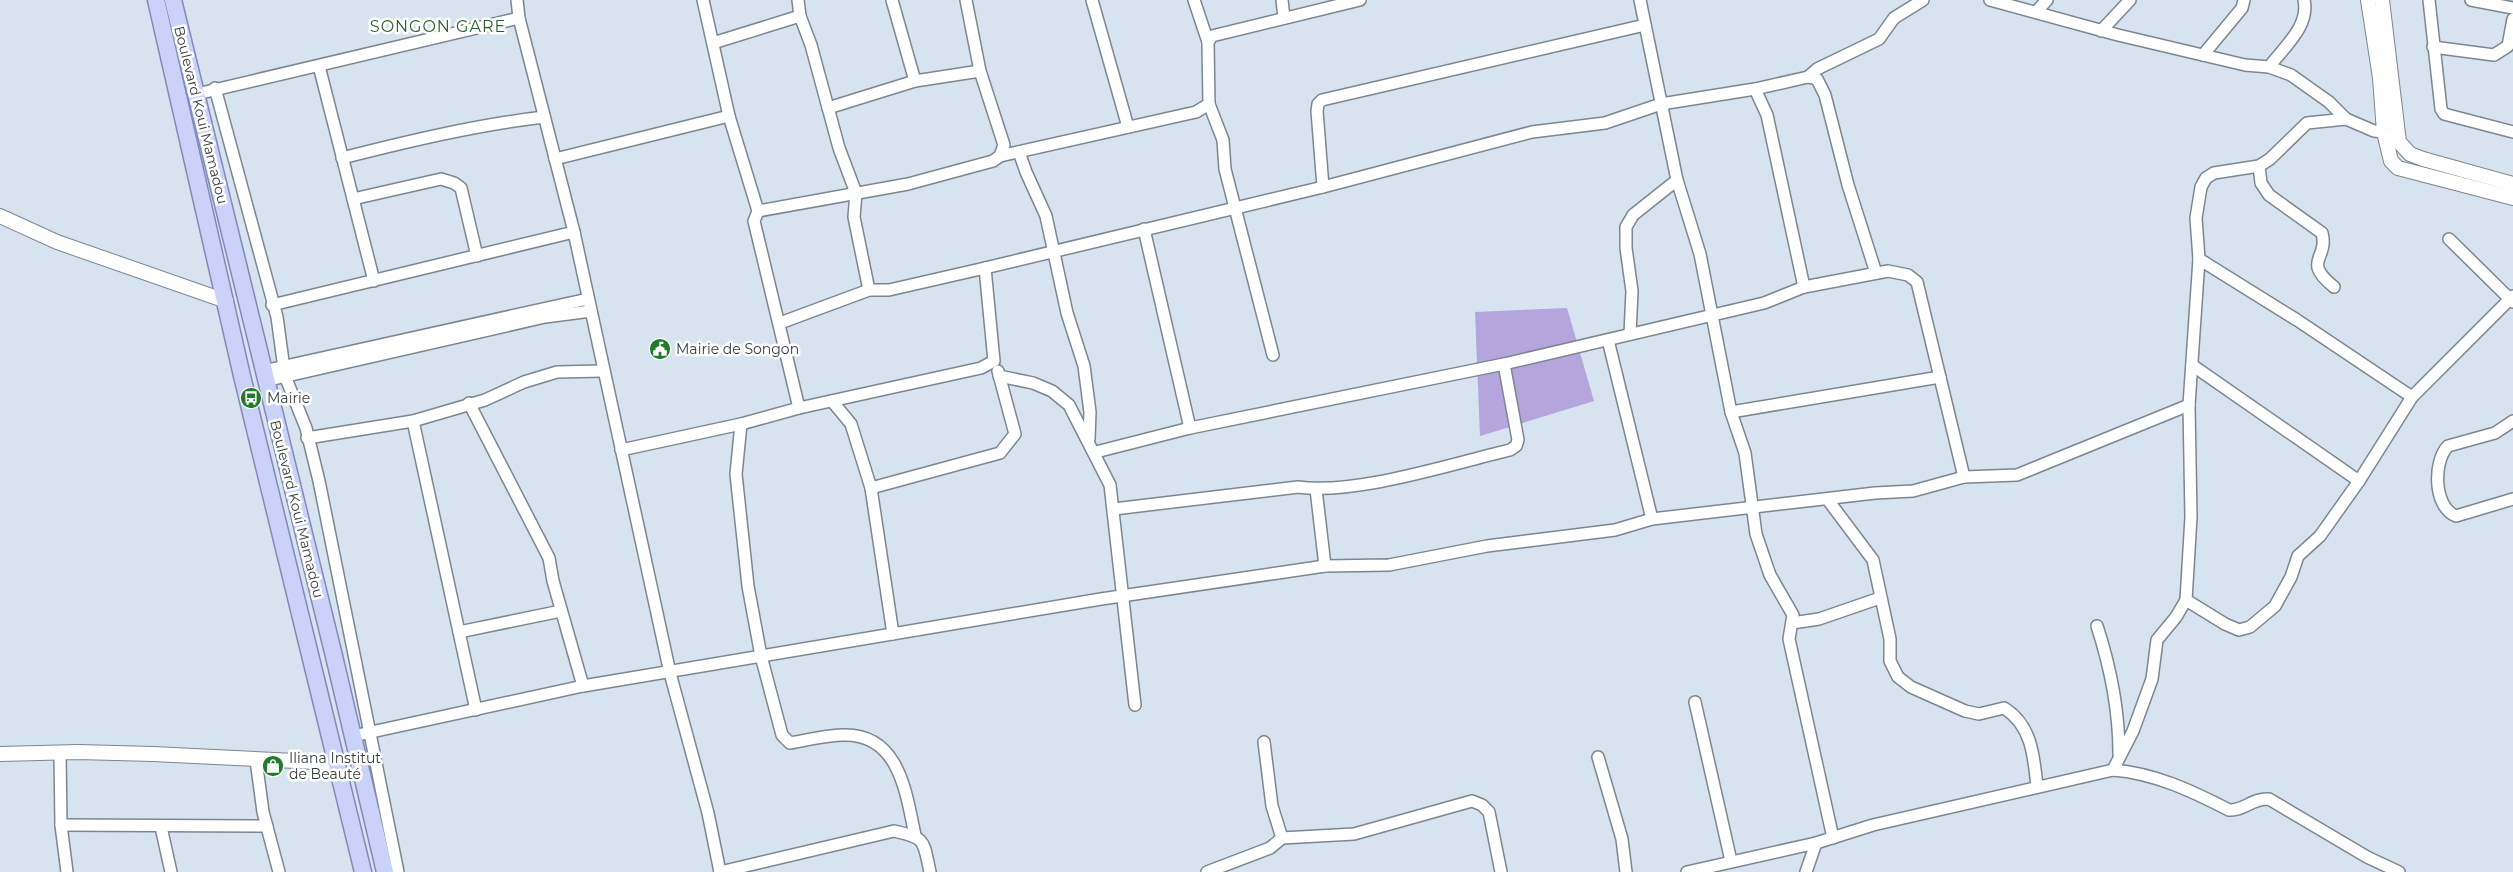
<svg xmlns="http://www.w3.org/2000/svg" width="2513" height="872" viewBox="0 0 2513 872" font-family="Montserrat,sans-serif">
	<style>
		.green { fill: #b4a5dd }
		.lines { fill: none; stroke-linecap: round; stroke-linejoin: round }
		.minor-casing { stroke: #7c8692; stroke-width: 14 }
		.tertiary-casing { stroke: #7c8692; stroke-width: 16 }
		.primary-casing { stroke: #808ab6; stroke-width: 19 }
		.minor { stroke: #fff; stroke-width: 11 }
		.tertiary { stroke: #fff; stroke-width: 14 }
		.primary { stroke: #cad2fa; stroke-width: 16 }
		.labels { text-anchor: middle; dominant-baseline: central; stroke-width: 5; stroke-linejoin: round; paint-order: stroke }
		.street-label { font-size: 14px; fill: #373b40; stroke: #fff }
		.poi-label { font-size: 14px; fill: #373b40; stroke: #fff; text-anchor: start }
		.quarter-label { font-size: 16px; letter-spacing: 1px; fill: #295f2b; stroke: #fff }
	</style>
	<rect width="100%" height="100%" fill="#d8e3f0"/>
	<path class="green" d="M1567,308L1594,401L1480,436L1475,312Z"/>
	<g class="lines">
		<g class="minor-casing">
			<g id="minor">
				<path d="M517,0L519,18L574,232L670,673L708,813L720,872"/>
				<path d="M703,0L729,116"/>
				<path d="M798,0L800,16L811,45L839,148L856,193L854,217L869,290"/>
				<path d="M892,0L915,81"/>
				<path d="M1092,0L1128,127"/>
				<path d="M1194,0L1208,42"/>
				<path d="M1282,0L1284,18"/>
				<path d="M1640,0L1677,180L1700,254L1731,412L1745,453L1756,534L1770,575L1793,615L1789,639L1833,838"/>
				<path d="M1990,0L2118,35L2245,65L2269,67L2291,75L2329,102L2346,119"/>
				<path d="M2429,0L2441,109L2444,114L2513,132"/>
				<path d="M2471,0L2513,8"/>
				<path d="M2036,12L2047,0"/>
				<path d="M2101,31L2130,0"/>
				<path d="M713,43L800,16"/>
				<path d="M2433,47L2494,55L2508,46L2513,19"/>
				<path d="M2203,55L2242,8L2244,0"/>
				<path d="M319,66L374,281"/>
				<path d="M2269,67C2284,47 2310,26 2304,0"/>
				<path d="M1808,77L1817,69L1879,39L1894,18L1923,0"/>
				<path d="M215,88L277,317L285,376L306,428L319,481L398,872"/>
				<path d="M1755,89L1767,115L1804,287"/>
				<path d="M197,94L519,18"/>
				<path d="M1209,104L1223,140L1225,169L1273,355"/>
				<path d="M828,108L915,81L980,71"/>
				<path d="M1019,152L1026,172L1046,216L1067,313L1084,366L1090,412L1089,439"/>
				<path d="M1000,156L1196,112L1209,104L1208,42L1212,36L1360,0"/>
				<path d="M342,158C409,141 476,125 544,117"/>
				<path d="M555,159L729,116L758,211"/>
				<path d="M2259,166L2261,183L2269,195L2322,233C2329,260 2301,260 2334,287"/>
				<path d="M1323,187L1317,111L1318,104L1322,100L1645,25"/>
				<path d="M353,199L441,179L454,183L461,188L477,256"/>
				<path d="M1144,229L1190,428"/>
				<path d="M2449,239L2513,302"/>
				<path d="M2199,259L2297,320L2412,397"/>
				<path d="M272,305L574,232"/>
				<path d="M780,323L869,290H889L985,268"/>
				<path d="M1630,334L1632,291L1626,248V227L1633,215L1677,180"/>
				<path d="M1608,340L1652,519"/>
				<path d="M2192,365L2359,481"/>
				<path d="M263,371L588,299"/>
				<path d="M999,376L1033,383L1052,391L1069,405L1110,485L1135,705"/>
				<path d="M265,381L545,317L591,311"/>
				<path d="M832,401L851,424L871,488L893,634"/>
				<path d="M469,403L549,558L553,581L583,686"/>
				<path d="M799,408L981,368L994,361L985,268L1323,187L1532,132L1605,123L1661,104L1755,89L1808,77L1817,79L1825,95L1848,185L1876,273"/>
				<path d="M1731,412L1940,377"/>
				<path d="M413,421L476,710"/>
				<path d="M2513,421L2495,433L2448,446C2433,461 2433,507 2456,516L2513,499"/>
				<path d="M741,424L736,474L748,586L761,656L782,735L790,743C808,740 827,735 844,735C900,734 906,794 915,835"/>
				<path d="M307,438L413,421L485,400L524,382L557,372L603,371"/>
				<path d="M621,450L741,424L799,408L754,221L758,211L908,184L993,161L1000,156L1004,145L980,71L966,0"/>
				<path d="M1096,452L1190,428L1504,364L1764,303L1804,287L1888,271L1908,275L1917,282L1964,477"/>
				<path d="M871,488L1000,453L1015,434L998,371"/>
				<path d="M1316,489L1325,566"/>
				<path d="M1828,500L1873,560L1890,639V661L1898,677L1911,687L1965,711L1979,714L2004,708C2032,725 2034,757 2037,787"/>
				<path d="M1114,509L1298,487C1356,495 1451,464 1510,450L1516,446L1518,440L1504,364"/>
				<path d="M2186,600L2225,624L2239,630L2250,627L2275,606L2291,577L2298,556L2320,536L2359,481L2412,397L2513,296"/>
				<path d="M1792,623L1819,619L1880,598"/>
				<path d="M2097,626C2111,669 2119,710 2119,754"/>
				<path d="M459,632L561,611"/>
				<path d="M1695,702L1731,861"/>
				<path d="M353,736L583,686L1101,599L1325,566L1389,565L1487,546L1615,530L1652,519L1875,493L1913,491L1964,477L2017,475L2189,405"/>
				<path d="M1264,742L1272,806L1282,838"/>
				<path d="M60,753L61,825L67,872"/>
				<path d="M1598,757L1622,839L1626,872"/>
				<path d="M256,760L263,812L279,872"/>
				<path d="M2113,770L2133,731L2152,679L2157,640L2176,617L2186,600L2191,517L2189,405L2199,259L2196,218L2201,187L2206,178L2214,173L2259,166L2270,159L2307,123L2346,119L2374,131L2384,132"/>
				<path d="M61,825L267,826"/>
				<path d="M161,827L171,872"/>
				<path d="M720,872L894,831C927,838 923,841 930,872"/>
				<path d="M1207,872L1270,848L1282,838L1354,834L1472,801L1482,805L1489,812L1501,872"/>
				<path d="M1687,872L1816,843L1873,825L2113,770C2154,773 2192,791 2229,810C2244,811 2252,798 2269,799L2367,857L2399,872"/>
				<path d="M1806,872L1816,843"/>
			</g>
		</g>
		<g class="tertiary-casing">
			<g id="tertiary">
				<path d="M2368,0L2380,78L2384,132L2391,161L2398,168L2513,198"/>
				<path d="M2382,0L2399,142L2410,154L2423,159L2513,184"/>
				<path d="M0,216L57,242L226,301"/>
				<path d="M0,754L78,752L153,754L337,763"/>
			</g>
		</g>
		<g class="primary-casing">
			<g id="primary">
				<path d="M156,0L242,376L363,872"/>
				<path d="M173,0L333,652L385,872"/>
			</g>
		</g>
		<use href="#minor" class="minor"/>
		<use href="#tertiary" class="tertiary"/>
		<use href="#primary" class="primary"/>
	</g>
	<defs>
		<g id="civic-disc" transform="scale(1.125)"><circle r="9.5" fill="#227b2a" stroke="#fff"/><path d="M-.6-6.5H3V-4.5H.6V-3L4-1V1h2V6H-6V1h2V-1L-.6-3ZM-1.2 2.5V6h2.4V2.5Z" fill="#fff"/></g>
		<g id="bus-disc" transform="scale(1.125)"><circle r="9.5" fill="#227b2a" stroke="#fff"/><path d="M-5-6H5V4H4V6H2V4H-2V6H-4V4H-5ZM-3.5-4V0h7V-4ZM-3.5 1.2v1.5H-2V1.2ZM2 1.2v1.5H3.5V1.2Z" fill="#fff"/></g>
		<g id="shop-disc" transform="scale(1.125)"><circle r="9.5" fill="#227b2a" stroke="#fff"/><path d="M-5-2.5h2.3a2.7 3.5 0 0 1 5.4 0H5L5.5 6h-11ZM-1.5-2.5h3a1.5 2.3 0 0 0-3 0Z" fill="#fff"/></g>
	</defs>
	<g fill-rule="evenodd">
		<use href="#civic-disc" x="660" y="349"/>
		<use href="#bus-disc" x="251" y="398"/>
		<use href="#shop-disc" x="273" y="766"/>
	</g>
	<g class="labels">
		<g class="street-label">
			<text transform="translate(201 115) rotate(76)">Boulevard Koui Mamadou</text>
			<text transform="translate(297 509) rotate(76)">Boulevard Koui Mamadou</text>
		</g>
		<g class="poi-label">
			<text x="676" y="349">Mairie de Songon</text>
			<text x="267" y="398">Mairie</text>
			<text x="289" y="758">Iliana Institut<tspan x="289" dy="16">de Beauté</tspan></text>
		</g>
		<g class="quarter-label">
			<text x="438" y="26">SONGON GARE</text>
		</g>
	</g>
</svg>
